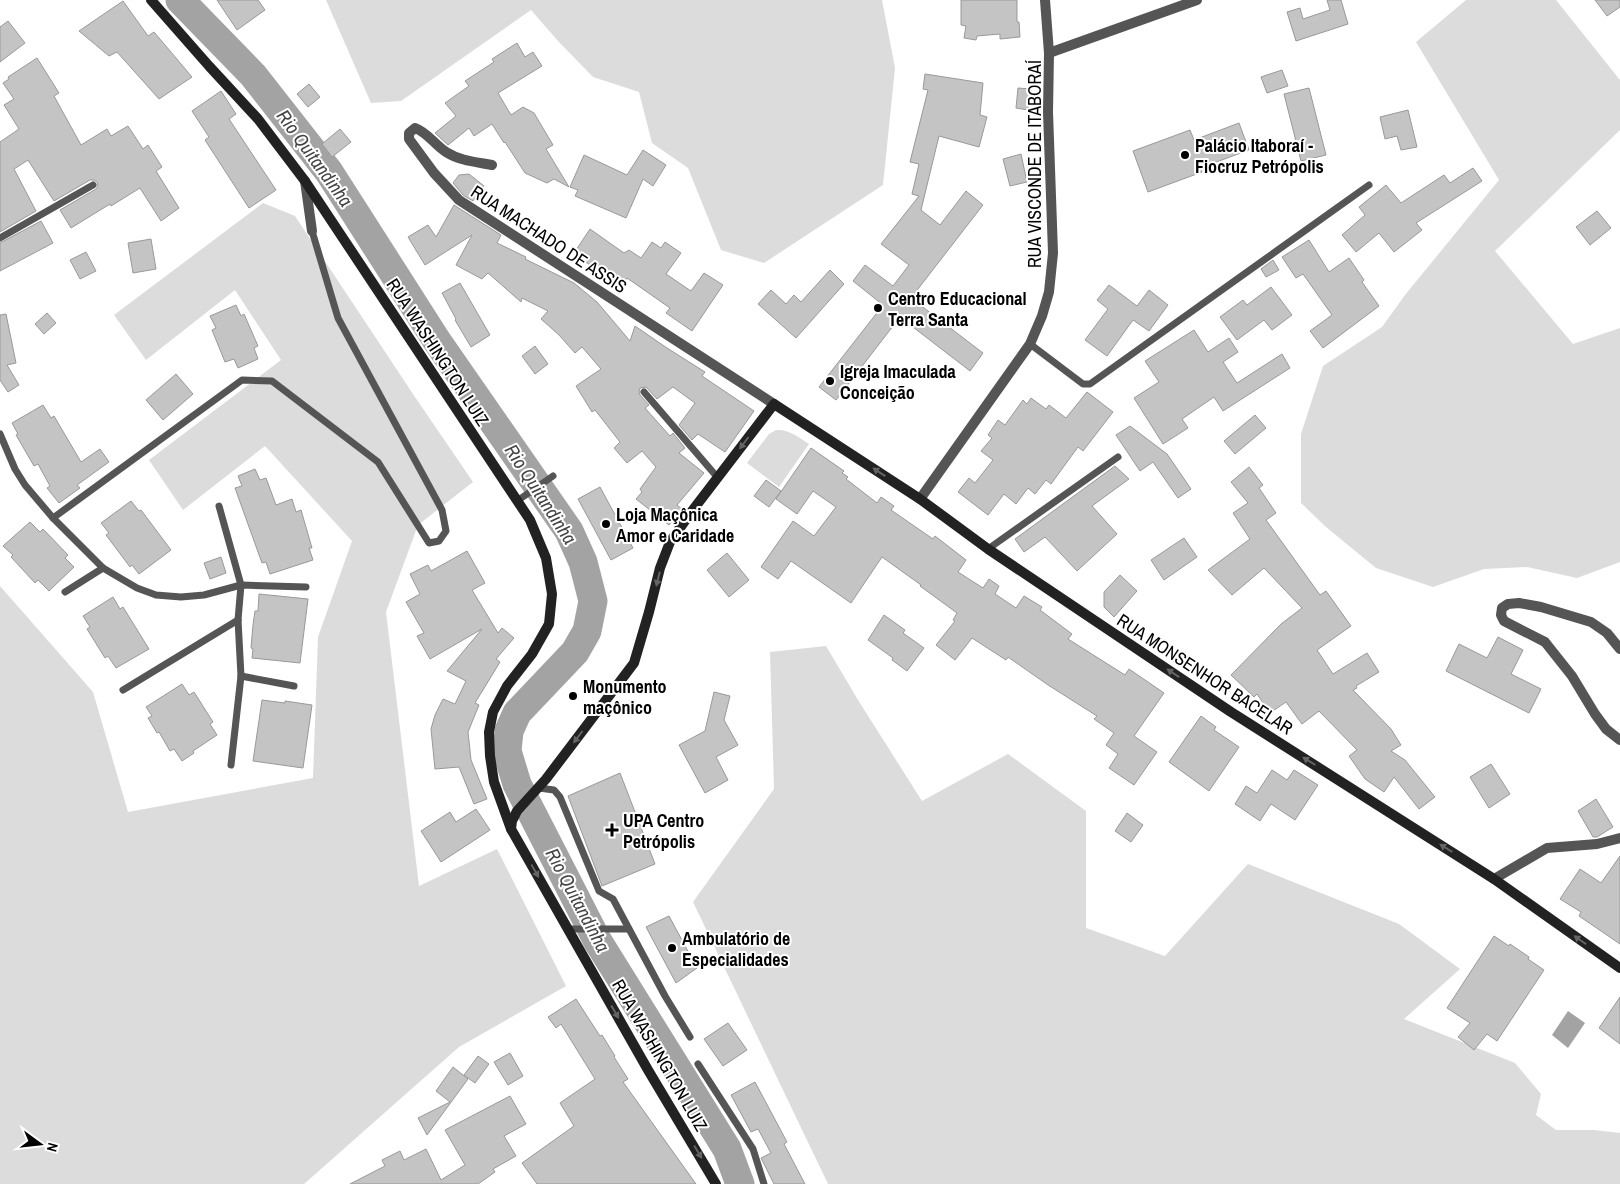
<svg xmlns="http://www.w3.org/2000/svg" width="1620" height="1184" viewBox="0 0 1620 1184" font-family="'Archivo Narrow',sans-serif">
	<style>
		.green { fill: #dcdcdc }
		.water { fill: #a3a3a3 }
		.lines { fill: none; stroke-linecap: round; stroke-linejoin: round }
		.river { stroke: #a3a3a3; stroke-width: 29 }
		.building { fill: #c4c4c4; stroke: #999 }
		.service { stroke: #555; stroke-width: 7 }
		.minor { stroke: #555; stroke-width: 10 }
		.tertiary { stroke: #555; stroke-width: 10 }
		.secondary { stroke: #222; stroke-width: 10 }
		.oneway { fill: #646464 }
		.poi-dot { fill: #000; stroke: #fff; stroke-width: 2 }
		.labels { text-anchor: middle; dominant-baseline: central; stroke-width: 4; stroke-linejoin: round; paint-order: stroke }
		.poi-label { font-size: 18px; font-weight: bold; fill: #000; stroke: #fff; text-anchor: start }
		.street-label { font-size: 18px; fill: #000; stroke: #fff }
		.water-label { font-size: 19px; font-style: italic; fill: #444; stroke: #fff }
	</style>
	<rect width="100%" height="100%" fill="#fff"/>
	<g class="green">
		<path d="M326,0H882L895,68L883,185L764,263L721,250L688,168L652,143L639,92L593,77L558,41L531,10L401,101L371,103Z"/>
		<path d="M1466,0H1556L1620,80V130L1495,251L1573,344L1620,328V562L1577,578L1527,567L1484,569L1433,587L1376,568L1326,527L1301,503V434L1323,366L1382,327L1405,295L1499,180L1416,42Z"/>
		<path d="M263,203L295,216L415,397L473,482L418,525L386,612L419,886L497,849L566,986L459,1047L304,1184H0V586L93,692L128,812L313,778L318,637L352,541L265,446L183,510L149,460L281,360L235,290L146,360L114,315Z"/>
		<path d="M776,430C789,429 798,437 809,444L779,487L747,463L769,434Z"/>
		<path d="M826,646L858,700L922,801L1008,754L1086,811V928L1165,956L1248,864L1399,924L1460,969L1404,1019L1515,1063L1541,1094L1536,1115L1556,1130H1594L1620,1133V1184H828L693,902L774,789L770,652Z"/>
	</g>
	<path class="water" d="M1568,1011L1585,1023L1568,1048L1552,1035Z"/>
	<g class="lines">
		<path class="river" d="M180,0L253,75L329,172L437,341L569,531L583,562L593,601L587,631L575,652L517,713L509,731L507,751L517,784L597,940L727,1149L740,1184"/>
	</g>
	<g class="building">
		<path d="M217,0H258L265,10L237,30Z"/>
		<path d="M961,0H1017V22H1019L1020,37L1000,39V34L977,36L976,40L964,38L966,26L961,25Z"/>
		<path d="M1327,0H1341L1348,24L1296,41L1287,12L1300,8L1303,19L1330,10Z"/>
		<path d="M1595,0H1620V7L1607,16Z"/>
		<path d="M123,1L148,36L154,32L192,77L159,99L117,52L109,56L79,31Z"/>
		<path d="M8,21L25,43L0,62V27Z"/>
		<path d="M517,43L525,57L533,52L542,66L498,93L511,115L523,107L534,113L553,145L546,149L569,187L554,179L547,183L525,173L505,142L504,143L492,124L474,136L469,128L448,145L435,133L456,116L445,103L469,86L465,81L494,62L492,59Z"/>
		<path d="M37,58L59,93L54,96L81,145L107,129L111,136L128,126L143,149L148,145L162,167L156,171L179,208L161,221L140,188L111,206L110,204L71,228L60,210L96,189L98,186L97,182L94,180H90L54,201L28,160L14,169L36,211L0,232V142L19,129L4,105L14,99L3,83L9,79L8,77Z"/>
		<path d="M1282,70L1288,86L1267,93L1261,77Z"/>
		<path d="M925,74L983,83L980,115L987,117L979,147L939,136L921,210L940,225L966,191L983,205L911,298L983,353L970,371L900,317L836,400L819,387L883,305L853,281L865,265L893,286L909,265L881,244L919,196L912,194L919,164L910,162L928,90L923,89Z"/>
		<path d="M309,84L320,97L308,107L297,94Z"/>
		<path d="M1018,88L1031,89L1028,110L1016,108Z"/>
		<path d="M1309,88L1326,155L1301,161L1284,94Z"/>
		<path d="M221,91L236,114L229,119L276,190L249,208L205,140L209,137L192,111Z"/>
		<path d="M1408,110L1417,147L1401,150L1397,136L1385,139L1380,117Z"/>
		<path d="M1239,123L1249,150L1200,168L1202,172L1148,192L1133,151L1190,130L1194,140Z"/>
		<path d="M340,129L351,142L332,157L322,144Z"/>
		<path d="M643,150L666,165L653,186L643,179L626,218L575,196L578,190L570,187L584,155L627,175Z"/>
		<path d="M1021,154L1027,182L1010,186L1003,159Z"/>
		<path d="M1473,168L1482,181L1416,223L1422,230L1394,252L1379,233L1356,252L1342,235L1365,215L1359,207L1386,185L1401,203L1444,175L1450,183Z"/>
		<path d="M469,174L484,186L473,201L463,195L453,183L459,175Z"/>
		<path d="M454,205L501,235L497,243L526,257L525,259L574,283L597,302L630,341L635,326L667,348L705,372L702,376L754,411L725,452L698,434L692,440L679,425L695,403L673,387L657,399L646,387L640,388L639,392L640,395L649,405L645,408L670,436L673,433L685,448L679,453L704,473L677,505L682,509L669,525L636,499L642,492L640,489L656,467L642,451L627,463L614,448L620,442L595,410L592,412L576,386L601,369L582,347L575,353L559,335L541,319L548,311L522,298L521,302L488,273L482,279L456,265L472,235L425,265L408,237L428,225L436,237Z"/>
		<path d="M1597,211L1611,228L1590,245L1576,227Z"/>
		<path d="M41,221L53,243L0,271V243Z"/>
		<path d="M590,229L624,253L629,250L641,258L652,242L661,248L665,242L681,253L666,274L691,291L704,273L723,285L692,331L666,313L670,308L627,278L622,286L581,259L584,255L576,250Z"/>
		<path d="M151,239L156,269L133,273L128,243Z"/>
		<path d="M1309,240L1329,272L1349,258L1364,280L1362,282L1379,306L1323,348L1310,331L1332,315L1303,274L1296,278L1282,257Z"/>
		<path d="M86,252L96,271L80,279L70,260Z"/>
		<path d="M1273,260L1279,270L1266,277L1261,269Z"/>
		<path d="M830,270L844,284L796,338L758,304L771,290L786,304L794,295L801,302Z"/>
		<path d="M460,283L490,335L471,347L455,320L456,319L442,293Z"/>
		<path d="M1109,285L1137,306L1149,290L1168,305L1149,331L1133,320L1107,356L1085,340L1108,309L1097,300Z"/>
		<path d="M1271,287L1292,315L1272,330L1264,320L1237,340L1220,317L1243,300L1247,305Z"/>
		<path d="M236,305L241,316L244,314L258,346L254,348L258,359L238,368L234,359L225,362L212,330L216,328L210,316Z"/>
		<path d="M47,313L56,323L44,334L35,324Z"/>
		<path d="M6,314L16,363L7,365L19,385L8,392L0,380V315Z"/>
		<path d="M1194,330L1208,352L1229,338L1238,352L1223,362L1237,383L1282,354L1290,368L1223,411L1214,397L1182,419L1188,428L1163,444L1134,398L1159,382L1145,361Z"/>
		<path d="M535,346L548,364L535,374L522,356Z"/>
		<path d="M176,374L193,394L163,420L146,400Z"/>
		<path d="M1087,392L1113,412L1083,451L1078,447L1051,484L1046,480L1035,494L1028,488L1016,504L1004,494L988,515L958,492L969,478L975,483L993,460L981,451L992,438L988,435L998,420L1005,425L1023,400L1027,404L1031,398L1046,409L1049,405L1066,418Z"/>
		<path d="M43,405L51,418L54,416L81,462L100,449L109,462L77,485L80,488L59,503L47,488L50,486L38,464L34,466L16,435L18,434L12,423Z"/>
		<path d="M1255,415L1266,428L1235,454L1224,441Z"/>
		<path d="M1130,426L1167,454L1191,489L1178,498L1153,462L1140,471L1116,435Z"/>
		<path d="M811,448L844,471L842,473L848,477L846,479L877,503L881,497L894,506L891,510L933,539L935,536L966,560L958,572L983,588L989,579L999,586L995,594L1016,608L1024,596L1042,607L1040,610L1072,634L1068,639L1125,675L1129,669L1164,693L1134,736L1157,752L1134,785L1109,768L1118,754L1106,745L1114,733L1094,719L1097,716L1048,685L1008,657L1006,660L972,638L955,660L936,645L955,621L953,620L957,613L920,586L921,585L882,557L851,603L791,561L778,579L761,567L793,521L814,536L836,507L813,491L797,514L776,499Z"/>
		<path d="M1115,466L1129,479L1092,506L1117,534L1077,571L1045,537L1024,552L1015,539Z"/>
		<path d="M1249,467L1263,485L1259,488L1276,513L1266,520L1320,595L1326,591L1351,626L1317,650L1333,674L1367,653L1379,672L1356,686L1357,688L1353,690L1391,729L1401,745L1391,751L1405,760L1435,797L1419,809L1394,777L1384,792L1365,779L1349,756L1357,750L1319,711L1302,724L1286,702L1270,713L1257,694L1254,697L1231,675L1281,624L1302,608L1264,568L1232,595L1208,570L1250,539L1233,513L1248,503L1231,482Z"/>
		<path d="M255,469L260,480L266,478L276,505L292,499L296,512L301,510L312,548H309L313,560L270,574L266,562L262,563L235,488L242,486L238,476Z"/>
		<path d="M766,480L781,491L769,507L754,496Z"/>
		<path d="M600,487L633,548L611,560L578,499Z"/>
		<path d="M131,501L139,511L141,510L171,550L139,574L132,565L130,567L106,535L109,533L101,523Z"/>
		<path d="M30,522L40,532L43,529L68,555L65,558L74,567L49,591L38,580L35,583L11,557L13,555L3,546Z"/>
		<path d="M1184,538L1197,557L1164,580L1151,560Z"/>
		<path d="M467,551L485,583L472,590L498,633L502,628L514,638L496,659L500,662L475,703L479,705L468,732L471,760L487,799L474,804L459,767L435,769L431,729L435,715L443,699L455,704L466,681L447,671L482,629L430,659L417,636L424,633L406,602L420,594L410,574L428,565L431,571Z"/>
		<path d="M727,553L749,580L729,597L707,570Z"/>
		<path d="M221,557L226,573L210,579L204,563Z"/>
		<path d="M1120,575L1137,591L1114,617L1104,607V592Z"/>
		<path d="M259,594L308,599L300,663L252,658L253,649L251,648L253,625L255,611H258Z"/>
		<path d="M113,597L120,609L123,607L149,649L116,668L108,656L105,658L87,629L90,627L83,616Z"/>
		<path d="M884,615L905,630L903,633L924,648L907,671L892,660L893,658L868,640Z"/>
		<path d="M1498,637L1523,650L1511,674L1541,689L1529,713L1446,671L1459,644L1487,658Z"/>
		<path d="M182,684L189,695L194,692L213,722L210,724L217,735L193,751L194,753L182,761L174,749L170,751L159,732L157,733L148,718L152,716L146,707Z"/>
		<path d="M714,692L730,696L724,720L738,745L716,757L728,780L705,793L679,745L705,731Z"/>
		<path d="M262,700L285,703V701L312,705L303,768L253,761Z"/>
		<path d="M1201,716L1216,727L1214,730L1239,747L1209,791L1169,762Z"/>
		<path d="M1491,764L1510,794L1489,808L1470,777Z"/>
		<path d="M1272,770L1287,780L1294,770L1318,785L1295,820L1271,804L1260,821L1235,804L1246,786L1257,793Z"/>
		<path d="M620,773L655,864L602,886L568,796Z"/>
		<path d="M1596,799L1613,827L1597,837H1593L1578,811Z"/>
		<path d="M476,809L490,830L441,862L421,831L450,812L456,822Z"/>
		<path d="M1127,813L1143,825L1131,842L1115,831Z"/>
		<path d="M1620,856V944L1579,916L1581,912L1560,899L1580,869L1601,883Z"/>
		<path d="M669,916L697,968L676,983L646,927Z"/>
		<path d="M1494,936L1509,946L1510,944L1529,957L1528,959L1544,970L1497,1041L1487,1034L1474,1050L1458,1037L1470,1023L1447,1008Z"/>
		<path d="M1620,997V1044L1599,1028Z"/>
		<path d="M576,999L600,1036L602,1035L615,1056L614,1057L628,1079L623,1082L696,1184H537L522,1163L574,1126L560,1103L595,1079L561,1024L556,1028L548,1017Z"/>
		<path d="M728,1023L747,1050L723,1066L704,1039Z"/>
		<path d="M510,1053L523,1076L508,1085L494,1062Z"/>
		<path d="M478,1056L489,1064L475,1083L464,1075Z"/>
		<path d="M453,1067L468,1079L427,1135L418,1118L450,1102L436,1091Z"/>
		<path d="M755,1082L787,1142L784,1144L805,1184H774L761,1158L771,1153L758,1129L751,1132L731,1095Z"/>
		<path d="M510,1096L526,1124L504,1136L516,1156L493,1169L495,1172L478,1184H350L385,1166L382,1160L400,1151L404,1160L426,1149L441,1180L465,1165L445,1130Z"/>
	</g>
	<g class="lines">
		<g class="service">
			<path d="M0,238L93,185"/>
			<path d="M1030,344L1083,384H1090L1369,185"/>
			<path d="M644,392L718,478"/>
			<path d="M0,434L15,469L25,485L53,518L103,568L137,588L156,595L181,597L204,595L241,585L306,587"/>
			<path d="M517,501L553,476"/>
			<path d="M219,506L241,585L238,620L241,676L231,765"/>
			<path d="M53,518L242,380L272,381L378,462L429,543L439,541L446,531L442,510L338,318L312,231"/>
			<path d="M988,549L1118,457"/>
			<path d="M65,592L103,568"/>
			<path d="M241,676L294,686"/>
			<path d="M123,690L238,620"/>
			<path d="M539,788L554,790L560,797L599,891L613,899L665,996L690,1037"/>
			<path d="M568,929H628"/>
			<path d="M698,1064L753,1149L764,1184"/>
		</g>
		<g class="minor">
			<path d="M1049,53L1197,0"/>
			<path d="M492,165C477,162 460,161 446,152C435,145 427,132 415,128L409,133V139L434,173L459,200L774,404"/>
			<path d="M305,181L312,231"/>
			<path d="M1620,649L1607,633L1591,622L1541,607L1519,603L1508,604L1502,608L1501,615L1504,621L1545,642L1572,676L1595,714L1606,729L1620,740"/>
			<path d="M1494,879L1547,848L1597,844L1620,838"/>
		</g>
		<path class="tertiary" d="M920,499L1030,344L1042,316L1049,292L1053,253L1048,112L1049,53L1045,0"/>
		<g class="secondary">
			<path d="M151,0L209,66L258,119L305,181L530,520L546,558L552,594L549,624L532,654L507,686L493,712L489,732L490,756L494,782L511,829L648,1070L716,1184"/>
			<path d="M511,829L512,821L517,811L546,779L634,663L649,612L660,568L670,542L689,515L774,404L920,499L988,549L1231,712L1494,879L1620,968"/>
		</g>
	</g>
	<defs><path id="oneway-solid" d="M-6-.8H1V-3.2L6.5 0L1 3.2V.8H-6Z" transform="scale(1.25)"/></defs>
	<g class="oneway">
		<use href="#oneway-solid" transform="translate(744 443) rotate(127)"/>
		<use href="#oneway-solid" transform="translate(879 472) rotate(-147)"/>
		<use href="#oneway-solid" transform="translate(658 579) rotate(104)"/>
		<use href="#oneway-solid" transform="translate(1173 673) rotate(-146)"/>
		<use href="#oneway-solid" transform="translate(578 737) rotate(127)"/>
		<use href="#oneway-solid" transform="translate(1309 761) rotate(-148)"/>
		<use href="#oneway-solid" transform="translate(1446 848) rotate(-148)"/>
		<use href="#oneway-solid" transform="translate(535 871) rotate(61)"/>
		<use href="#oneway-solid" transform="translate(1580 940) rotate(-145)"/>
		<use href="#oneway-solid" transform="translate(615 1012) rotate(60)"/>
		<use href="#oneway-solid" transform="translate(698 1152) rotate(59)"/>
	</g>
	<g class="poi-dot">
		<circle cx="1185" cy="155" r="5"/>
		<circle cx="878" cy="308" r="5"/>
		<circle cx="830" cy="381" r="5"/>
		<circle cx="606" cy="524" r="5"/>
		<circle cx="573" cy="696" r="5"/>
		<path d="M609.5 822.5h5v5h5v5h-5v5h-5v-5h-5v-5h5z"/>
		<circle cx="672" cy="948" r="5"/>
	</g>
	<g class="labels">
		<g class="poi-label">
			<text x="1195" y="145">Palácio Itaboraí -<tspan x="1195" dy="21">Fiocruz Petrópolis</tspan></text>
			<text x="888" y="298">Centro Educacional<tspan x="888" dy="21">Terra Santa</tspan></text>
			<text x="840" y="371">Igreja Imaculada<tspan x="840" dy="21">Conceição</tspan></text>
			<text x="616" y="514">Loja Maçônica<tspan x="616" dy="21">Amor e Caridade</tspan></text>
			<text x="583" y="686">Monumento<tspan x="583" dy="21">maçônico</tspan></text>
			<text x="623" y="820">UPA Centro<tspan x="623" dy="21">Petrópolis</tspan></text>
			<text x="682" y="938">Ambulatório de<tspan x="682" dy="21">Especialidades</tspan></text>
		</g>
		<g class="street-label">
			<text transform="translate(1034 164) rotate(-90)">RUA VISCONDE DE ITABORAÍ</text>
			<text transform="translate(549 239) rotate(33)">RUA MACHADO DE ASSIS</text>
			<text transform="translate(438 352) rotate(57)">RUA WASHINGTON LUIZ</text>
			<text transform="translate(1205 674) rotate(33)">RUA MONSENHOR BACELAR</text>
			<text transform="translate(660 1055) rotate(60)">RUA WASHINGTON LUIZ</text>
		</g>
		<g class="water-label">
			<text transform="translate(315 158) rotate(54)">Rio Quitandinha</text>
			<text transform="translate(541 494) rotate(57)">Rio Quitandinha</text>
			<text transform="translate(578 900) rotate(62)">Rio Quitandinha</text>
		</g>
	</g>
	<g transform="translate(40 1144) rotate(105)" stroke="#ffffff" stroke-width="4" paint-order="stroke">
	<path d="M0-4L9 19L0 12L-9 19Z" fill="#000000"/>
	<text y="-8" font-size="14" font-weight="bold" text-anchor="middle" fill="#000000">N</text>
	</g>
</svg>
